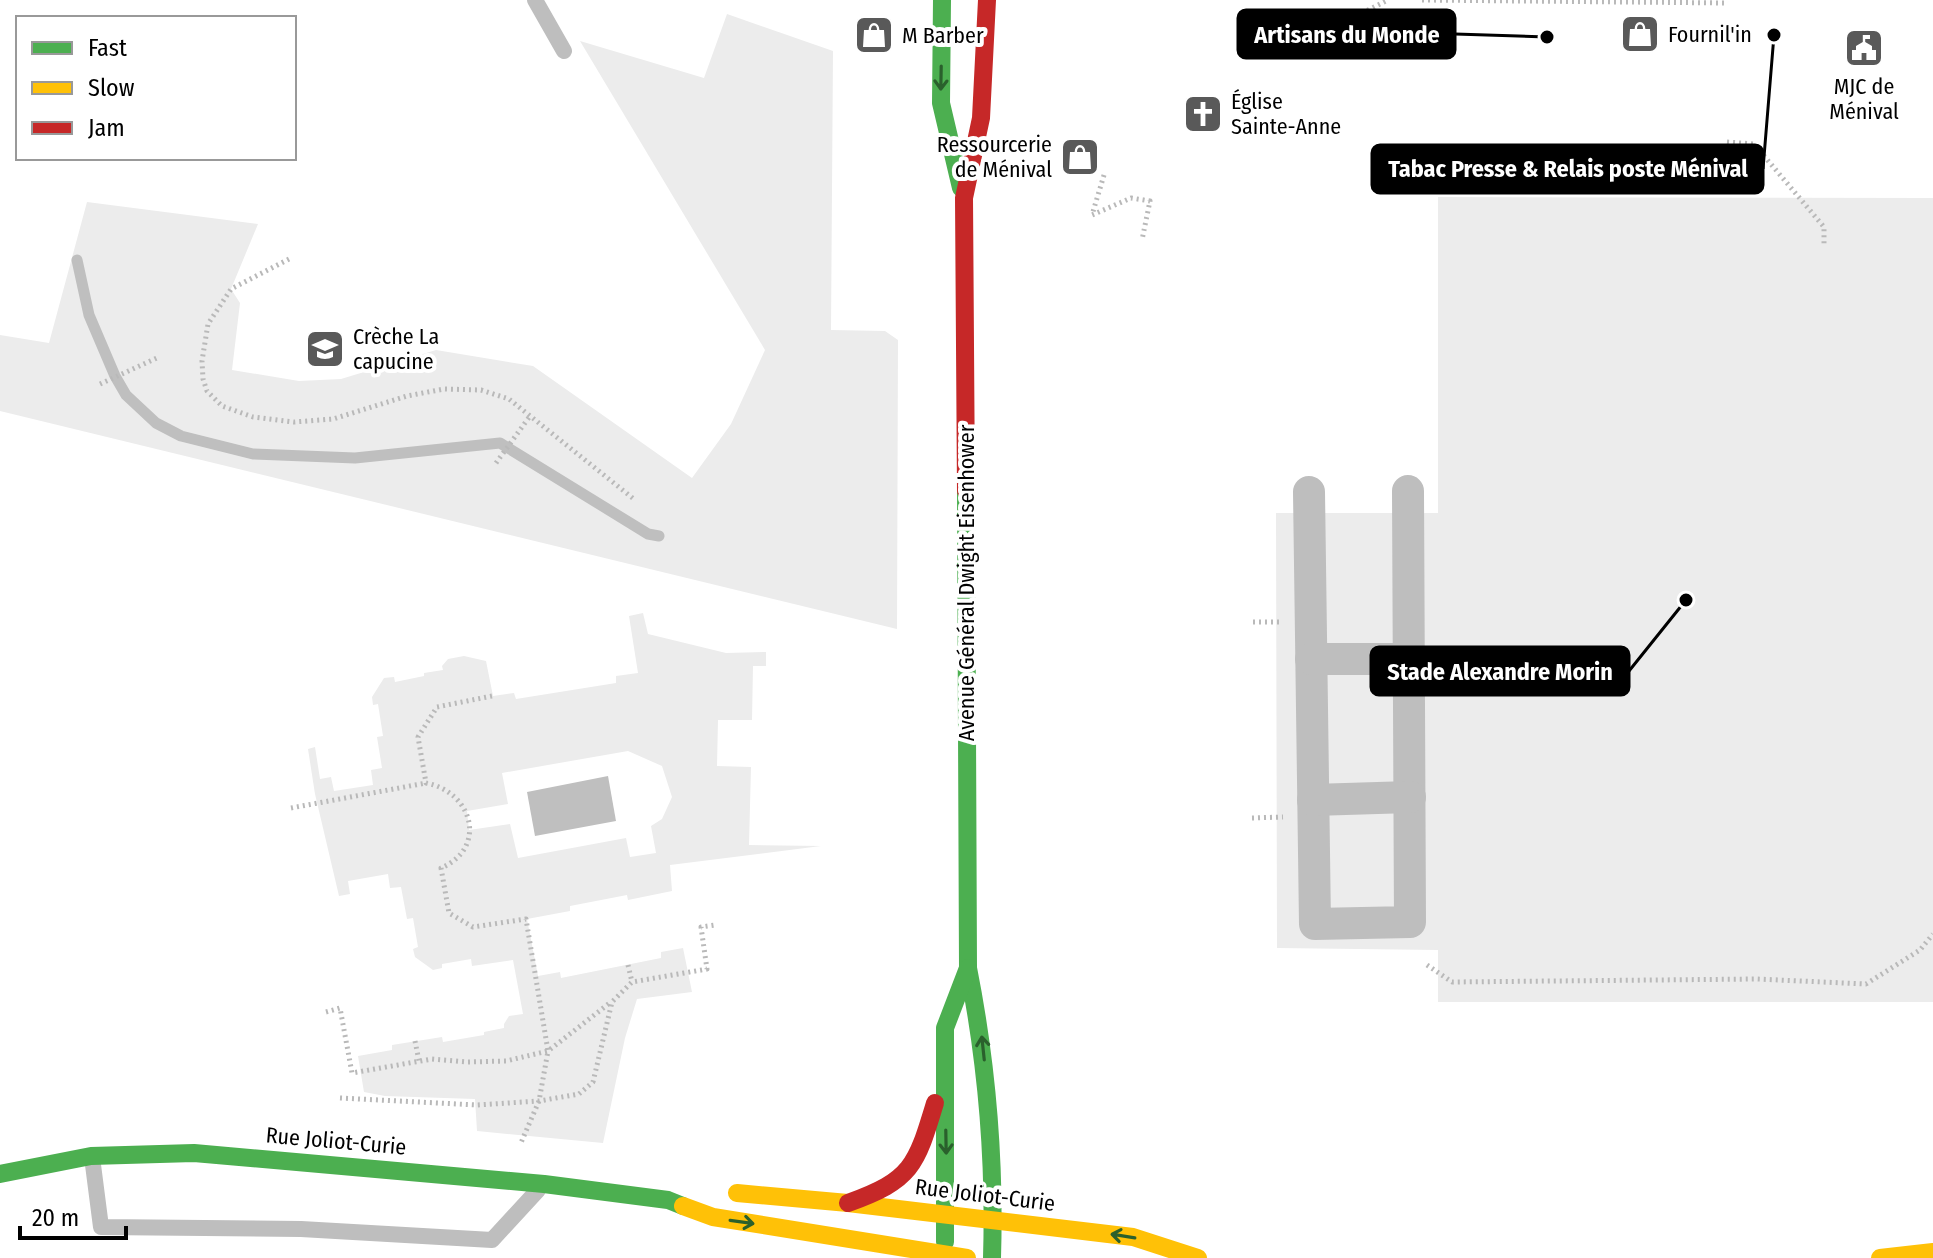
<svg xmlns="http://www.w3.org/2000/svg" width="1933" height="1258" viewBox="0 0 1933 1258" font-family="'Fira Sans Condensed',sans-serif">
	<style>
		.green { fill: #ececec; fill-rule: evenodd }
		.water { fill: #bfbfbf }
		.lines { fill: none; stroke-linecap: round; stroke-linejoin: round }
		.stream { stroke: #bfbfbf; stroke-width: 11 }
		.path { stroke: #b9b9b9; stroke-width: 5; stroke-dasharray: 2 4; stroke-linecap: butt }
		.lane { stroke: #bebebe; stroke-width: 16 }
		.street { stroke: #bebebe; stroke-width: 32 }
		.fast { stroke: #4caf50; stroke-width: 18 }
		.slow { stroke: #ffc107; stroke-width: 18 }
		.jam { stroke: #c62828; stroke-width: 18 }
		.oneway { stroke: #2a602c }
		.labels { text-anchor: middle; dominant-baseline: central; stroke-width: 8; stroke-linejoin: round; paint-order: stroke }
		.poi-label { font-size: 22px; fill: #000; stroke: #fff; text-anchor: start }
		.street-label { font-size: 22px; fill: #000; stroke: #fff }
		.leader { fill: none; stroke: #000; stroke-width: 3 }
		.callout-dot { fill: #000; stroke: #fff; stroke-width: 3 }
		.callout { fill: #000; stroke: #000; stroke-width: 3 }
		.callout-label { font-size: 24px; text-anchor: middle; font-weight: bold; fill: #fff }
	</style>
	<rect width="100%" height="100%" fill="#fff"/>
	<g class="green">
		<path d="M727,14L833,51L831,330L885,331L898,340L897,629L0,411V335L49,343L87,202L258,224L231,289L240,303L232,370L299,381L341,379L436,350L533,366L692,478L731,424L765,350L580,41L704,78Z"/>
		<path d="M1438,197L1933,198V1002H1438V950L1277,948L1276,513H1438Z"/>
		<path d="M643,613L648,634L726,653L766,652V666H753L752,720H718L717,766L751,767L749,845L821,846L670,865L672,891L628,900L627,895L570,906V911L527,919L538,976L560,972L561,978L661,958V952L683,948L692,992L637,999L625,1038L603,1143L477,1131L475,1099L385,1096L364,1092L358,1056L392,1050V1045L442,1037L443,1042L484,1035V1032L504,1028V1024L509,1016L523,1014L513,960L472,966L471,959L442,964V968L433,970L415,957L413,949L418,947L413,918L407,919L401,887L390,888L388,874L348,881L350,894L339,896L315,794L308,749L315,747L320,779L331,777L334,791L373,785L371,770L382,768L377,737L383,736L378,704L373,705L372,697L384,678L394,677L395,682L424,676V673L443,670L442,666L448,659L464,656L486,661L493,696L514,693L516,699L616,683V676L638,673L629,616ZM628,751L662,766L672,797L662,819L651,826L656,853L630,857L626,838L518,858L510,824L469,830L467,811L508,804L502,773Z"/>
	</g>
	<path class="water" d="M608,776L616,821L535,836L527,792Z"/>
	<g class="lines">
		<path class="stream" d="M77,260L89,315L115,376L126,395L156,423L181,436L253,454L355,458L500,443L648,534L659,536"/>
		<g class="path">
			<path d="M1422,0L1728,3"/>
			<path d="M1353,38L1354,17L1388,0"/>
			<path d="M1727,142L1754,144L1824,227V247"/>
			<path d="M1104,175L1092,215L1131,198L1150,201L1142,240"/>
			<path d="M289,259L231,289L208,324L202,361L203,379L207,391L222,406L253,417L294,422L333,419L407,396L444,389L481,390L509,399L635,500"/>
			<path d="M100,384L159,357"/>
			<path d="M496,463L530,416"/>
			<path d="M1253,622H1280"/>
			<path d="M492,696L437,707L418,737L426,783C473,792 488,848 441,868L449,913L473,927L526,919L548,1051L539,1101L520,1145"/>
			<path d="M291,808L426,783"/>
			<path d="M1252,818L1283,817"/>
			<path d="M628,965L632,982"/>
			<path d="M1427,965L1452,982L1757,979L1866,984L1920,950L1933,934"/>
			<path d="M326,1012L340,1008L352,1073L432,1059L468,1062L506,1061L548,1051L611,1002"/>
			<path d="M415,1041L419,1061"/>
			<path d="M340,1098L477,1105L539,1101L579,1094L593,1082L612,1002L632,982L707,969L701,927L715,925"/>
		</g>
		<g class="lane">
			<path d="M535,0L564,51"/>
			<path d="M92,1157L101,1227L301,1229L492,1240L538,1190"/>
		</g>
		<g class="street">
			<path d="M1309,492L1315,924L1410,922L1408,491"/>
			<path d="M1311,659H1410"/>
			<path d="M1313,800L1410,797"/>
		</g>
		<g class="fast">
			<path d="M942,0L941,103L961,188"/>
			<path d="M966,491L968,968C987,1064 995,1160 992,1258"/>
			<path d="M0,1174L91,1156L194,1153L544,1184L668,1200L683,1206"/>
			<path d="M945,1242V1028L968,968"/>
		</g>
		<g class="slow">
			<path d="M737,1193L848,1203L1133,1237L1198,1258"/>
			<path d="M683,1206L713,1217L967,1258"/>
			<path d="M1880,1258L1933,1252"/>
		</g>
		<g class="jam">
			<path d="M966,491L964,198L981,118L987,0"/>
			<path d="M848,1203C912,1180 916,1166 935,1103"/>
		</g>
	</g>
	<defs><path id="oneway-shaft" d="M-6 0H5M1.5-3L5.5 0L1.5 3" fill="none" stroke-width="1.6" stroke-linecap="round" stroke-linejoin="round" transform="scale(2)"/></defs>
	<g class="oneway">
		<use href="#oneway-shaft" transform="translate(941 78) rotate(91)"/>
		<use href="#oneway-shaft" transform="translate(983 1048) rotate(-96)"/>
		<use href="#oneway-shaft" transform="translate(946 1142) rotate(89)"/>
		<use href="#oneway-shaft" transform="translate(742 1222) rotate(8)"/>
		<use href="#oneway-shaft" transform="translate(1123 1236) rotate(-171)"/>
	</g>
	<defs>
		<g id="shop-square" transform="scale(2)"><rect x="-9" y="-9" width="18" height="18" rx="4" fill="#595959" stroke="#fff"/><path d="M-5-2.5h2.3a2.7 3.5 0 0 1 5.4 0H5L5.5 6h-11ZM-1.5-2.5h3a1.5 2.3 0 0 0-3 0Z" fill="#fff"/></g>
		<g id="civic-square" transform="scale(2)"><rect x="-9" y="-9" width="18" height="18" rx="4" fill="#595959" stroke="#fff"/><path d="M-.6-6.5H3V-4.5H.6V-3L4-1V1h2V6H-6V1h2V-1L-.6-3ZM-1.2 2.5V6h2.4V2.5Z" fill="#fff"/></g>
		<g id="church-square" transform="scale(2)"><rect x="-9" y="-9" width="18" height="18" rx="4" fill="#595959" stroke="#fff"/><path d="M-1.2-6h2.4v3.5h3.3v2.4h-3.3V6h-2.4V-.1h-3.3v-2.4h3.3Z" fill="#fff"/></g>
		<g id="school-square" transform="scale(2)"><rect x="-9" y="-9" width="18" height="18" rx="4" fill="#595959" stroke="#fff"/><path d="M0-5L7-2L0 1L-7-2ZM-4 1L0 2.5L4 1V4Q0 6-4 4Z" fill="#fff"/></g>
	</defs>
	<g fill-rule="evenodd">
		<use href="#shop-square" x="1640" y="34"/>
		<use href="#shop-square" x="874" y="35"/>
		<use href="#civic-square" x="1864" y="48"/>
		<use href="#church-square" x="1203" y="114"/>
		<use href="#shop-square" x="1080" y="157"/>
		<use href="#school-square" x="325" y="349"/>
	</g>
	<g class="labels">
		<g class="poi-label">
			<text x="1668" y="34">Fournil'in</text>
			<text x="902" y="35">M Barber</text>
			<text x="1864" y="86" text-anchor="middle">MJC de<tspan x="1864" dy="25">Ménival</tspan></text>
			<text x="1231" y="101">Église<tspan x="1231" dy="25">Sainte-Anne</tspan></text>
			<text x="1052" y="144" text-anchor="end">Ressourcerie<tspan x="1052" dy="25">de Ménival</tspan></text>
			<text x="353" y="336">Crèche La<tspan x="353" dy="25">capucine</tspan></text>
		</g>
		<g class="street-label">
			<text transform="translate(966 583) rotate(-90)">Avenue Général Dwight Eisenhower</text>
			<text transform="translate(336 1141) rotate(5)">Rue Joliot-Curie</text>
			<text transform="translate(985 1195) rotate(7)">Rue Joliot-Curie</text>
		</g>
	</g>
	<path class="leader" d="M1547 37L1455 34M1774 35L1763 169M1686 600L1629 671"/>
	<g class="callout-dot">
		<circle cx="1547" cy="37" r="8"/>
		<circle cx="1774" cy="35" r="8"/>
		<circle cx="1686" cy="600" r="8"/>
	</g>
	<g class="callout">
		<rect x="1238" y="10" width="217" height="48" rx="8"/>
		<rect x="1372" y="145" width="391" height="48" rx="8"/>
		<rect x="1371" y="647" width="258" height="48" rx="8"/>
	</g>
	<g class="callout-label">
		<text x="1347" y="43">Artisans du Monde</text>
		<text x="1568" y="177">Tabac Presse &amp; Relais poste Ménival</text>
		<text x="1500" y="680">Stade Alexandre Morin</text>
	</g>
	<rect x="16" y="16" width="280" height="144" fill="#ffffff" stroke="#999999" stroke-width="2"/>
	<rect x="32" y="42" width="40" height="12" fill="#4caf50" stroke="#999999" stroke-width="2"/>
	<text x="88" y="56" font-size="24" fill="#000000">Fast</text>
	<rect x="32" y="82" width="40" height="12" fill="#ffc107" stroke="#999999" stroke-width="2"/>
	<text x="88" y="96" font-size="24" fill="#000000">Slow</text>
	<rect x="32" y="122" width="40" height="12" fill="#c62828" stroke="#999999" stroke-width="2"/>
	<text x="88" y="136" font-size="24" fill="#000000">Jam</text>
	<path d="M20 1226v12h106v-12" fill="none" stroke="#000000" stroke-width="4"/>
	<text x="32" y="1226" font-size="24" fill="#000000" stroke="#ffffff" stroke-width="6" paint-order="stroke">20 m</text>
</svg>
